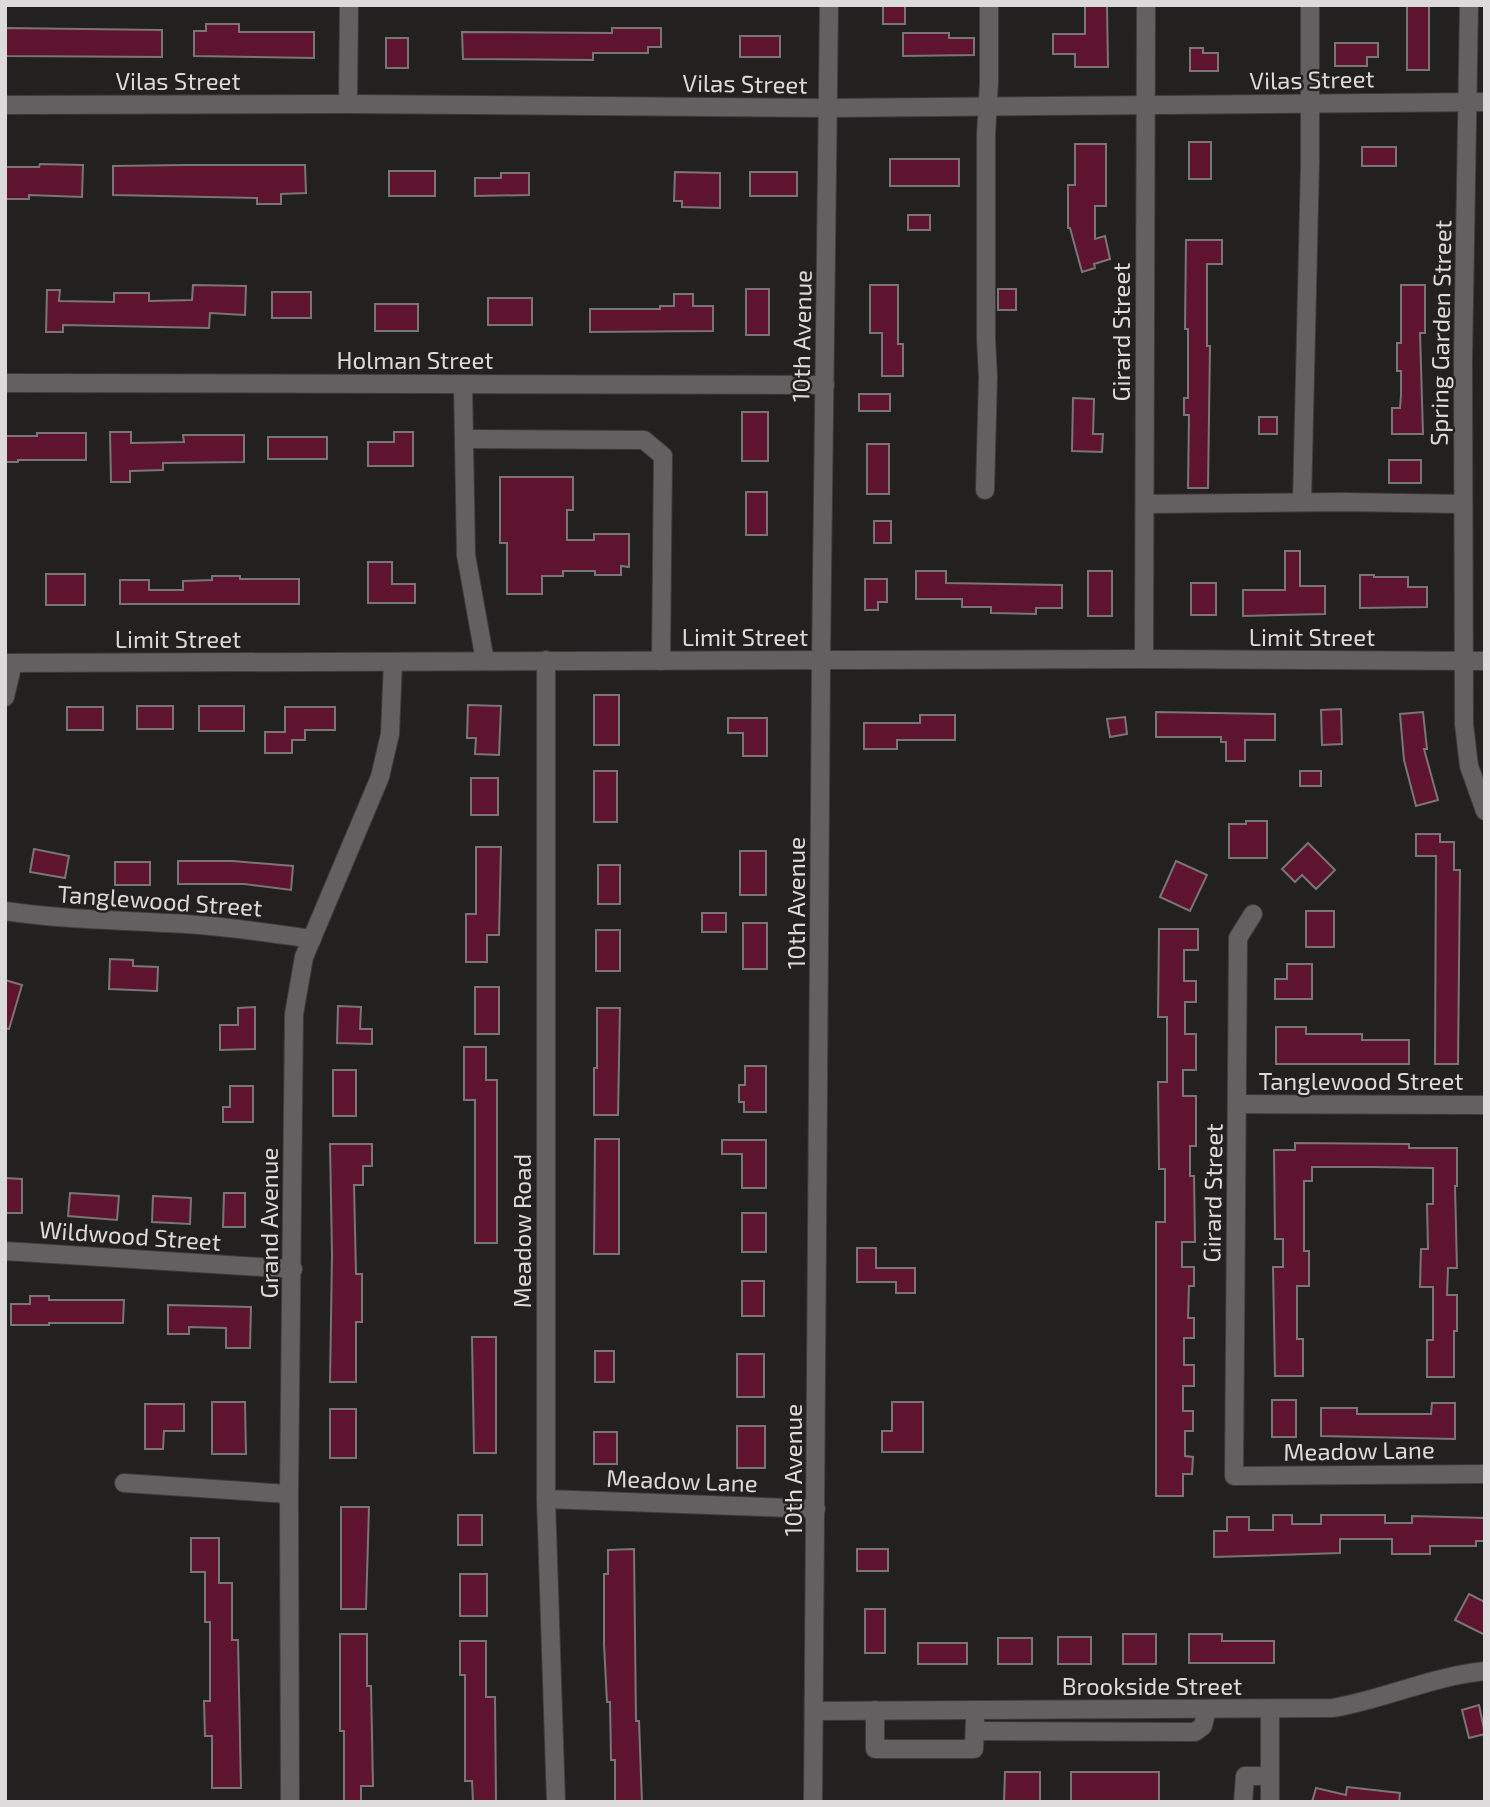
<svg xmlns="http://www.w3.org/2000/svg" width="1490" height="1807" viewBox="0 0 1490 1807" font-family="'Exo 2',sans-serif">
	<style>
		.building { fill: #5e142f; stroke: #797576; stroke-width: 2 }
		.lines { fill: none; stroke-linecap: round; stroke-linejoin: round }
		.minor-casing { stroke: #3e3b3c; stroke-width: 20 }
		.minor { stroke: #646061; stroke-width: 18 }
		.labels { text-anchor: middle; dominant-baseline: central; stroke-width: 5; stroke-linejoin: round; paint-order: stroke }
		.street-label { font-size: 24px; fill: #dcdada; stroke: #232020 }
	</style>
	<rect width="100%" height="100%" fill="#232020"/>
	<g class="building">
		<rect x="883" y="5" width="22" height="19"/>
		<path d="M1085,5H1107L1108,67H1075V54H1053V34H1085Z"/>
		<rect x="1407" y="5" width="22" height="65"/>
		<path d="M206,24H239V32H314V58L194,56V31H206Z"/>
		<path d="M5,28L162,30V57L5,56Z"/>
		<path d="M612,28H661V47H648V53H593V60L463,59L462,32L612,33Z"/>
		<path d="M903,33H949V38H974V55L903,56Z"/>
		<rect x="740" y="36" width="40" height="21"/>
		<rect x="386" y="38" width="22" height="30"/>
		<path d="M1335,43H1378V57H1367V66H1335Z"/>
		<path d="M1190,48H1203V53H1218V71H1190Z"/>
		<rect x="1189" y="142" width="22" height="37"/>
		<path d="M1075,144H1106V206H1095V239L1105,236L1110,259L1094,264L1095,268L1082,272L1070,228H1068V185H1075Z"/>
		<rect x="1362" y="147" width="34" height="19"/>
		<rect x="890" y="159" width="69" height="27"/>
		<path d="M40,164L83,165L82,197L29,195V199H5V167H39Z"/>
		<path d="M184,165H305L306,193L281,194V204H257V198L113,195V166Z"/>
		<rect x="389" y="171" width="46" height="25"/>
		<path d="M675,172L720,173V208L682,207V201H674Z"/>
		<rect x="750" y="172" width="47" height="24"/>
		<path d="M501,173H529V195L475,196V178H501Z"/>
		<rect x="908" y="215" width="22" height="15"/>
		<path d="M1186,240H1222V264H1207V346H1210L1208,488H1188L1189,415H1184V398H1188V329H1185Z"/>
		<path d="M193,285L246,286L245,315L210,313L209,328L63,325V332H46L47,290H60L59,301L114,302V293H149V301L192,300Z"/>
		<path d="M870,285H898V344H903V376H882V333H870Z"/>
		<path d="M1401,285H1425V333H1420L1423,434H1392V408H1400L1401,395V371H1397V343H1401Z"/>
		<rect x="746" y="289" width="23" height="46"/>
		<rect x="998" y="289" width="18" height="21"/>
		<rect x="272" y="292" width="39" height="26"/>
		<path d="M674,294H693V306H713V331L590,332V309H660V306H674Z"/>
		<rect x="488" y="298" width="44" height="27"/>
		<rect x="375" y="304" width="43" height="27"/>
		<rect x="859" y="394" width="31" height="17"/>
		<path d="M1073,398L1094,399L1093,434H1103L1102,452L1072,451Z"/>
		<rect x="742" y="412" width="26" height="49"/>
		<rect x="1259" y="417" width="18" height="17"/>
		<path d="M110,432H131V443L184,442L183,435H244V462L163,463V470L130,471V482H111Z"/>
		<path d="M394,432H413V466H368V442H394Z"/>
		<path d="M37,433H86V460H18V462H5V436H37Z"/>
		<rect x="268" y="437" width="59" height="22"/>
		<rect x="867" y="444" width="22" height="50"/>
		<rect x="1389" y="460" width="32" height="23"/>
		<path d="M500,477H573V510H567V540H594V534H629V567L621,566V575H595V571H563V576H542V594H507V543H500Z"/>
		<rect x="746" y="492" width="21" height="43"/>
		<rect x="874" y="521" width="17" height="22"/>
		<path d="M1285,551H1300V586H1325V614L1243,616V590H1285Z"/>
		<path d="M368,562H392V584H415V603H368Z"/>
		<path d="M916,571H946V583L1062,585V608H1036V614L991,613V607H962V599H916Z"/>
		<rect x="1088" y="571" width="24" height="45"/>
		<rect x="46" y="574" width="39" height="31"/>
		<path d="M1360,575H1374V577H1408V587H1427V607L1360,608Z"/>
		<path d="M212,576H240V579H299V604H120V580H149V590H183V581L212,580Z"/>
		<path d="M865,579H887V602H878V610H865Z"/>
		<rect x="1191" y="583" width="25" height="32"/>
		<rect x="594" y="695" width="25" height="50"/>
		<path d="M468,705L501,706L499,755L475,754L476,738H467Z"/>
		<rect x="137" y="706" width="36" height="23"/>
		<rect x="199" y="706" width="45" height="25"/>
		<rect x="67" y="707" width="36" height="23"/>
		<path d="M285,707H335V730H305V740H292V753H265V732H285Z"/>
		<path d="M1341,709L1342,744L1322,745L1321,710Z"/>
		<path d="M1156,712L1275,714V740H1245V761H1226V742H1221V737H1156Z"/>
		<path d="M1423,712L1427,749H1424L1438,800L1416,806L1404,760L1400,714Z"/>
		<path d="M920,715H955V740H897V749H864V723H920Z"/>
		<path d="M1125,717L1127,734L1110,737L1107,719Z"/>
		<path d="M728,718H767V756H743V733H728Z"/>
		<rect x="594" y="771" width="23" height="51"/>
		<rect x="1300" y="771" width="21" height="15"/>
		<rect x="471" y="778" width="27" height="37"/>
		<path d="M1246,821H1267V858H1229V824H1246Z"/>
		<path d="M1416,834H1440V842H1454V870H1460L1458,1064H1435L1436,856H1416Z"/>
		<path d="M1308,843L1335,870L1316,889L1302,875L1295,882L1282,869Z"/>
		<path d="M476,847H501L499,935H487V962H466V914H476Z"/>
		<path d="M34,849L69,856L65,878L30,872Z"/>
		<rect x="740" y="851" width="26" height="44"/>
		<path d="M178,861H233L293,866L291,890L244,884H178Z"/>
		<path d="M1176,861L1207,875L1190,911L1160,897Z"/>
		<rect x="115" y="862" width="35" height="23"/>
		<rect x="598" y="865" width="22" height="39"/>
		<rect x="1306" y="911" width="28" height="36"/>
		<rect x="702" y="913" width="24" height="19"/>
		<rect x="743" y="923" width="24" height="46"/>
		<path d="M1159,929H1198V950H1184V981H1196V1002H1185V1034H1196V1070H1183V1096H1196V1146H1190V1176H1194L1195,1242H1182V1267H1194V1286H1189L1188,1318H1194V1338H1184V1365H1194V1386H1183V1411H1193V1431H1185V1456L1193,1457L1192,1474H1183V1496H1156V1222H1165V1169H1159L1158,1082H1167V1017H1158Z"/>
		<rect x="596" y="930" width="24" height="41"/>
		<path d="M110,959L133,960V966L158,967L157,991L109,989Z"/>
		<path d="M1287,964H1312V999H1275V979H1287Z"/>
		<path d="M5,980L22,985L9,1029L5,1028Z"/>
		<rect x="475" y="987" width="24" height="47"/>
		<path d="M338,1006L361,1007L360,1029H372V1044L337,1043Z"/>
		<path d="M255,1007V1049L220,1050V1025H238V1008Z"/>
		<path d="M597,1008H620L618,1115H594V1068H597Z"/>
		<path d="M1276,1027H1306V1034H1362V1040H1409V1064H1276Z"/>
		<path d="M464,1047H486V1080H497V1243H475V1100H464Z"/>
		<path d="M745,1066H766V1112H744V1102H739V1085H745Z"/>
		<rect x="333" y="1070" width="23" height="46"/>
		<path d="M230,1086H253V1122H223V1107H230Z"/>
		<path d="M595,1139H619V1254H594Z"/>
		<path d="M722,1140H766V1188H742V1154H722Z"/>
		<path d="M1295,1143L1409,1144V1148H1457V1186H1455L1457,1268H1448L1447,1295H1457V1331H1454V1377H1427V1340H1433V1287H1420L1421,1249H1428L1427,1204H1433V1168L1373,1167H1312V1181H1304V1251H1309V1286H1297V1339H1303V1376H1275L1273,1267H1283V1239H1275L1274,1150H1295Z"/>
		<path d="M330,1144H372V1166H363V1185H354L356,1274H362V1322H356V1382H330L332,1255Z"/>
		<path d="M5,1178L22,1179V1213H5Z"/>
		<path d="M70,1193L119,1196L117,1220L68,1216Z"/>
		<path d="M224,1193H245V1227H223Z"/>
		<path d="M153,1196L191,1198L190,1224L152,1222Z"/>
		<rect x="742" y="1213" width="24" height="39"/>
		<path d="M857,1248H876V1268H915V1293H896V1282H857Z"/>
		<rect x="742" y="1281" width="22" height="35"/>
		<path d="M30,1296H49V1300H124L123,1323H49V1325H11V1304H30Z"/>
		<path d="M168,1305L251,1307L250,1348H226V1328L189,1327V1334H168Z"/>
		<path d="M472,1337H496V1453H474Z"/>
		<rect x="595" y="1351" width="19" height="31"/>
		<rect x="737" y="1354" width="27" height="43"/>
		<rect x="1272" y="1400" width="24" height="37"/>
		<path d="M212,1402H245L246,1454H212Z"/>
		<path d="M892,1402H923V1452H882V1431H892Z"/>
		<path d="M1432,1403H1455V1439L1321,1436V1408H1357V1414H1431Z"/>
		<path d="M145,1404H184V1431H164L163,1449H145Z"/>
		<rect x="330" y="1409" width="26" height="49"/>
		<rect x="737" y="1426" width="28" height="42"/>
		<rect x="594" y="1432" width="23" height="32"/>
		<path d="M341,1507H369L366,1609H341Z"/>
		<rect x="458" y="1515" width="24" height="30"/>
		<path d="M1273,1515H1292V1524H1321V1515H1385V1523H1412V1516L1485,1518V1541H1476V1546H1430V1554H1392V1539H1340V1553L1214,1557V1531H1227V1517H1249V1530H1273Z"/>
		<path d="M191,1538H219V1583H232V1640H238L241,1788H212V1736H205L204,1701H210V1622H205V1572H191Z"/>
		<path d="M634,1549L636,1721H639L642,1802H615V1760H611L610,1702H607L604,1644V1574H608V1550Z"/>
		<rect x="857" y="1549" width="31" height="22"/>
		<rect x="460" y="1574" width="27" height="42"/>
		<path d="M1469,1594L1485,1602V1635L1455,1620Z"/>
		<rect x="865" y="1609" width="20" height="44"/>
		<path d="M340,1634H367V1686H371L373,1786H361V1802H344V1731H340Z"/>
		<rect x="1123" y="1634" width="33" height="30"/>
		<path d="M1189,1634H1222V1641H1274V1663H1189Z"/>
		<rect x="1058" y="1637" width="33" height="27"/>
		<rect x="998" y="1638" width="34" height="26"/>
		<path d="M460,1641H486V1697H495L496,1802H473L472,1781H465V1675H460Z"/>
		<rect x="918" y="1643" width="49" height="21"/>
		<path d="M1479,1705L1485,1734L1469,1738L1462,1710Z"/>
		<path d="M1005,1772H1040V1802H1004Z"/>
		<rect x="1071" y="1772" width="88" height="30"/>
		<path d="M1347,1787L1400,1793L1399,1802H1312L1316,1788L1346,1795Z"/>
	</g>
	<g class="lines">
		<g class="minor-casing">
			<g id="minor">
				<path d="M1469,5L1463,360L1464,724L1469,766L1485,811"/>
				<path d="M348,104L349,5"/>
				<path d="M5,105L348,104L828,108L1485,102"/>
				<path d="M5,383L825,385"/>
				<path d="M463,384L466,555L485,661"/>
				<path d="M464,439L644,440L663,456L661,661"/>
				<path d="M985,490L988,377L986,338V135L989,82V5"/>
				<path d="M1302,502L1310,163V5"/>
				<path d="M1145,504L1343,502L1463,504"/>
				<path d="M1144,659L1146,5"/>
				<path d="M546,660V1499L556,1802"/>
				<path d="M5,663L1144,659L1485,661"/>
				<path d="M5,697L13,663"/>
				<path d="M5,911C59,919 112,920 167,923C215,925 263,932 312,939"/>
				<path d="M1253,914L1238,938L1234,1476L1485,1474"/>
				<path d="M1237,1104L1485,1105"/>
				<path d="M5,1251L293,1269"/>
				<path d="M124,1483L289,1494"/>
				<path d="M546,1499L816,1509"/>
				<path d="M875,1710V1749H974L975,1719"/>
				<path d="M815,1711L1333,1708C1385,1699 1433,1676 1485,1671"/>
				<path d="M975,1731L1195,1732L1203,1726L1207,1709"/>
				<path d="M290,1802L289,1494L294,1014L304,957L380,777L390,734L393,662"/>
				<path d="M813,1802L821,661L829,5"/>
				<path d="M1243,1802L1245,1776H1270"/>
				<path d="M1270,1802V1709"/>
			</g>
		</g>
		<use href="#minor" class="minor"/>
	</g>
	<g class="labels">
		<g class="street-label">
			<text transform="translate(1312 79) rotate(-1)">Vilas Street</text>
			<text x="178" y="80">Vilas Street</text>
			<text transform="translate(745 83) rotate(1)">Vilas Street</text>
			<text transform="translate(1120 332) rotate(-90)">Girard Street</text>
			<text transform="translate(1440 333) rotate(-89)">Spring Garden Street</text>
			<text transform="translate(801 336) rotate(-89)">10th Avenue</text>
			<text x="415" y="359">Holman Street</text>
			<text x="745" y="636">Limit Street</text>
			<text x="1312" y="636">Limit Street</text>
			<text x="178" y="638">Limit Street</text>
			<text transform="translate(160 900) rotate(4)">Tanglewood Street</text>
			<text transform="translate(795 903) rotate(-90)">10th Avenue</text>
			<text x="1361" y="1080">Tanglewood Street</text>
			<text transform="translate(1212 1193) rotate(-89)">Girard Street</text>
			<text transform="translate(268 1223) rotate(-90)">Grand Avenue</text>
			<text transform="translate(521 1231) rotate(-90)">Meadow Road</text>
			<text transform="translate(130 1235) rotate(4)">Wildwood Street</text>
			<text transform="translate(1359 1450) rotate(-1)">Meadow Lane</text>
			<text transform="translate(792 1470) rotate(-90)">10th Avenue</text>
			<text transform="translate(682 1480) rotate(2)">Meadow Lane</text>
			<text x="1152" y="1685">Brookside Street</text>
		</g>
	</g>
	<rect width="1490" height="1807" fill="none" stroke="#dcdada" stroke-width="14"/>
</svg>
